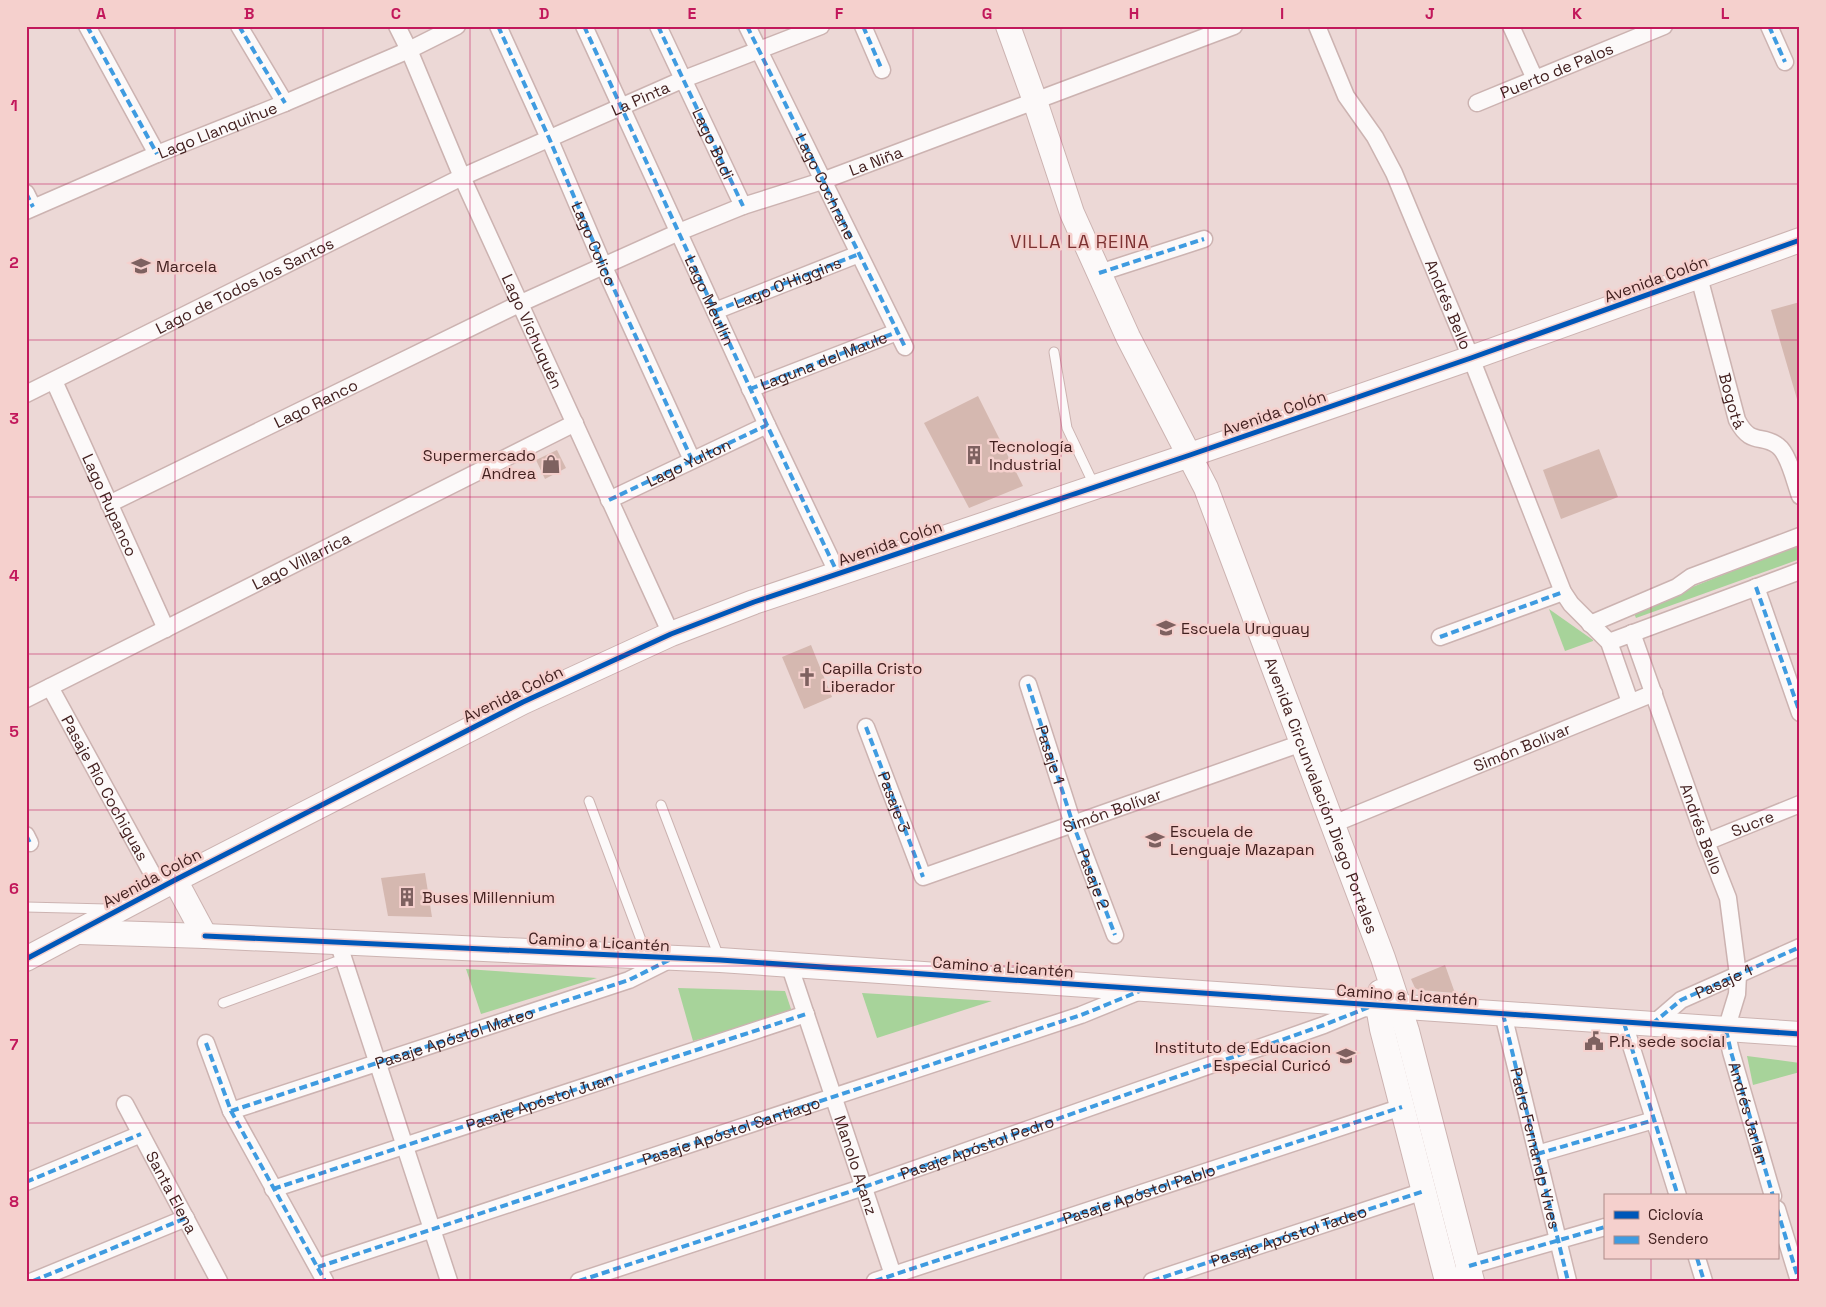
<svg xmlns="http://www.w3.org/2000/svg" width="1826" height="1307" viewBox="0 0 1826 1307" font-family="'Space Grotesk',sans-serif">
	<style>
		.green { fill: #a7d39a }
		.building { fill: #d5b8b0 }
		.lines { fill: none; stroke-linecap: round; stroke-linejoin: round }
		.lane-casing { stroke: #ccb3b1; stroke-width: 11 }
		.street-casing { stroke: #ccb3b1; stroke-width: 19 }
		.secondary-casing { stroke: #ccb3b1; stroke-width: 26 }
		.lane { stroke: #fcf9f9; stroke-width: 9 }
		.street { stroke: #fcf9f9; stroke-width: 16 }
		.secondary { stroke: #fcf9f9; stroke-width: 24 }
		.quiet { stroke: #3f9be0; stroke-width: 4; stroke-dasharray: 8 4; stroke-linecap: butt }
		.cycleway-casing { stroke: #f5d0cd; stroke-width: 8 }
		.cycleway { stroke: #0057b8; stroke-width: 5 }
		.grid { fill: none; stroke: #c2185b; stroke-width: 1; stroke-opacity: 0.55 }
		.labels { text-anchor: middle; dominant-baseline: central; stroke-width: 5; stroke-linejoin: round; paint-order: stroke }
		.street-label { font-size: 16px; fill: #432120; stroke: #f5d0cd }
		.poi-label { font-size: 16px; fill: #432120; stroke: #f5d0cd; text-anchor: start }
		.neighbourhood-label { font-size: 18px; letter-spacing: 1px; fill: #7d3232; stroke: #f5d0cd }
		.neatline { fill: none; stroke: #c2185b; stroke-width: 2 }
		.grid-label { font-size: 16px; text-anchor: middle; font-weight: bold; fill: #c2185b }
	</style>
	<rect width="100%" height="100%" fill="#ecd8d6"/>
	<g class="green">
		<path d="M1797,545H1800V559L1636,618L1633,611Z"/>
		<path d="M1549,609L1593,640V641L1565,651Z"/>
		<path d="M466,969L597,978L481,1014Z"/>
		<path d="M678,988L785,991L792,1012L693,1041Z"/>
		<path d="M862,993L992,1001L877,1038Z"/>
		<path d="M1747,1056L1800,1063V1072L1753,1085Z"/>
	</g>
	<g class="building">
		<path d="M1800,302V406H1799L1771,310Z"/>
		<path d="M978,396L1023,486L969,508L924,423Z"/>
		<path d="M1599,449L1618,497L1561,519L1543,470Z"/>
		<path d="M557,450L566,468L545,479L536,460Z"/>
		<path d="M811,645L832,697L804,709L782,657Z"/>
		<path d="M425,873L432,917L388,916L381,878Z"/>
		<path d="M1445,965L1455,993L1419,990L1415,988L1411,979Z"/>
	</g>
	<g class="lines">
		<g class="lane-casing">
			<g id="lane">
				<path d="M1054,352L1067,428L1095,487"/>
				<path d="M589,801L647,956"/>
				<path d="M661,805L719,957"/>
				<path d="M26,907L107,909"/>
				<path d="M223,1003L343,959"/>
			</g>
		</g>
		<g class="street-casing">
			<g id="street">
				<path d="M87,26L157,154"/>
				<path d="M239,26L285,103"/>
				<path id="s1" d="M397,26L409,50L462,177L671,634"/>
				<path d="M498,26L549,138L604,267L692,460"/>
				<path id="s2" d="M584,26L767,425L838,574"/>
				<path id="s3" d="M658,26L743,206"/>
				<path d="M747,26L905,347"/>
				<path d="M863,26L882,70"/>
				<path id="s4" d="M1317,26L1346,96L1375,137L1394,173L1471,358L1563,592L1571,604L1609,642L1630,702"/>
				<path d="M1511,26L1535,79"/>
				<path d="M1769,26L1785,62"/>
				<path id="s5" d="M1477,103L1664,26"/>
				<path d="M26,193L33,207"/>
				<path id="s6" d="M26,211L157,154L285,103L409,50L457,26"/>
				<path d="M1099,273L1204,239"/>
				<path id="s7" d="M1699,277L1737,420C1751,447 1762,433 1778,446C1789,454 1795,483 1800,496"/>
				<path id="s8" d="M715,311L859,254"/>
				<path id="s9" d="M54,381L166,629"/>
				<path d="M750,389L897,332"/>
				<path id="s10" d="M26,394L462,177L684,79L821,26"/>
				<path id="s11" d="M609,500L767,425"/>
				<path id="s12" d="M109,504L521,303L679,232L743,206L822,181L1234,26"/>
				<path d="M1756,587L1800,713"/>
				<path d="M1590,624L1677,587L1691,577L1800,536"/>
				<path id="s13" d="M1632,633L1706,842L1728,898L1738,975L1737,994L1726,1030L1731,1052L1773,1196"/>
				<path d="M1440,637L1563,592"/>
				<path d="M1609,642L1800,571"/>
				<path id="s14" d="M1028,684L1073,824L1115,935"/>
				<path id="s15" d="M50,687L160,888"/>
				<path id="s16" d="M26,699L575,423"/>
				<path id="s17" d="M866,727L923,877L1302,743"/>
				<path id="s18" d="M1333,824L1654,693"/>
				<path d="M26,835L30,843"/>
				<path id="s19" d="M1706,842L1800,804"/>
				<path d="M338,942L449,1281"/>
				<path id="s20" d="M789,964L895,1281"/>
				<path id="s21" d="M1503,1014L1568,1281"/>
				<path d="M1624,1023L1678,1196"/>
				<path d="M1652,1025L1681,1000L1800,947"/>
				<path d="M206,1043L231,1111L325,1281"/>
				<path id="s22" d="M125,1104L219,1281"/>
				<path d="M231,1111L629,980L671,959"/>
				<path d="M1537,1154L1654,1120"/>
				<path d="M26,1182L141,1134"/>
				<path d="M273,1189L806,1014"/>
				<path d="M1777,1209L1799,1281"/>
				<path d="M1697,1258L1704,1281"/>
				<path d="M318,1267L1081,1015L1140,991"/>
				<path d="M1461,1274L1469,1266L1605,1227"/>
				<path d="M33,1281L186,1218"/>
				<path id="s23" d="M579,1281L864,1187L1324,1025L1369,1006"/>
				<path d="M875,1281L1402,1107"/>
				<path d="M1152,1281L1424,1191"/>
			</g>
		</g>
		<g class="secondary-casing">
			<g id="secondary">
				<path id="s24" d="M1008,26L1035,101L1072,213L1128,337L1206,488L1383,958L1407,1031L1472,1281"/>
				<path d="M175,880L205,936"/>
				<path d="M80,932L205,936L720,960L1800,1034"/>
				<path d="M26,959L175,880L523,702L671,634L754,602L1190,455L1471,358L1800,240"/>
				<path d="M1380,992L1378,1006L1382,1029L1447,1281"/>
			</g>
		</g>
		<use href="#lane" class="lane"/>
		<use href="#street" class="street"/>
		<use href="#secondary" class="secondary"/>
		<g class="quiet">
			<path d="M87,26L157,154"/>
			<path d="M239,26L285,103"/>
			<path id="s25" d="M498,26L549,138L604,267L692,460"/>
			<path d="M584,26L767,425L838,574"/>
			<path d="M658,26L743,206"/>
			<path id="s26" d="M747,26L905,347"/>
			<path d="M863,26L882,70"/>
			<path d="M1769,26L1785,62"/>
			<path d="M26,193L33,207"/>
			<path d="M1099,273L1204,239"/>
			<path d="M715,311L859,254"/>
			<path id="s27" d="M750,389L897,332"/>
			<path d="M609,500L767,425"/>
			<path d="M1756,587L1800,713"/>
			<path d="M1440,637L1563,592"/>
			<path d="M1028,684L1073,824L1115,935"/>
			<path id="s28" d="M866,727L923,877"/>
			<path d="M26,835L30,843"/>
			<path d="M1503,1014L1568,1281"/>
			<path d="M1624,1023L1678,1196"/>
			<path id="s29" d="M1652,1024L1681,1000L1800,947"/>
			<path d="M1726,1030L1731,1052L1773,1196"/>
			<path d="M206,1043L231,1111L325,1281"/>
			<path id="s30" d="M231,1111L629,980L671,959"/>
			<path d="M1537,1154L1654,1120"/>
			<path d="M26,1182L141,1134"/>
			<path id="s31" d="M273,1189L806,1014"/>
			<path d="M1777,1209L1799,1281"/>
			<path d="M1697,1258L1704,1281"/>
			<path d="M1469,1266L1605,1227"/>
			<path id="s32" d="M318,1267L1081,1015L1140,991"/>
			<path d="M33,1281L186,1218"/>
			<path d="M579,1281L864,1187L1324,1025L1369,1007"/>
			<path id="s33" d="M875,1281L1402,1107"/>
			<path id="s34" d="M1152,1281L1424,1191"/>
		</g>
		<g class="cycleway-casing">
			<g id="cycleway">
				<path d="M205,936L720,960L1800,1034"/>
				<path d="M26,959L175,880L523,702L671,634L754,602L1190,455L1471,358L1800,240"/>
			</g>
		</g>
		<use href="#cycleway" class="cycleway"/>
	</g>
	<path class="grid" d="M175,26V1281M323,26V1281M470,26V1281M618,26V1281M765,26V1281M913,26V1281M1061,26V1281M1208,26V1281M1356,26V1281M1503,26V1281M1651,26V1196M26,184H1800M26,340H1800M26,497H1800M26,654H1800M26,810H1800M26,966H1800M26,1123H1800M1651,1258V1281"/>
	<defs>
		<g id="school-bare" transform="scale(1.5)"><path d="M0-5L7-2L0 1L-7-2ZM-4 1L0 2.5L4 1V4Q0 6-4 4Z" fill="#7e6160" stroke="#f5d0cd" stroke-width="2.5" paint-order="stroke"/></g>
		<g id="building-bare" transform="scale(1.5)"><path d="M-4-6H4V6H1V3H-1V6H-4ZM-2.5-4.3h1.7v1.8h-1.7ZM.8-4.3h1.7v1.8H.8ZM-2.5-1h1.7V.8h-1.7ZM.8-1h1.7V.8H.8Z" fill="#7e6160" stroke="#f5d0cd" stroke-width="2.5" paint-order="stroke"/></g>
		<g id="shop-bare" transform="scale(1.5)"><path d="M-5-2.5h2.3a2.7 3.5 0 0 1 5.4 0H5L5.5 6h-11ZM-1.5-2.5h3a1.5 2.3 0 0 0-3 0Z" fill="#7e6160" stroke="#f5d0cd" stroke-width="2.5" paint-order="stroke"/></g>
		<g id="church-bare" transform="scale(1.5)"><path d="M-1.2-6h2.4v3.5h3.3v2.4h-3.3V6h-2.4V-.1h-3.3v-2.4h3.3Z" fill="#7e6160" stroke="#f5d0cd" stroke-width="2.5" paint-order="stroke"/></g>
		<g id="civic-bare" transform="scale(1.5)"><path d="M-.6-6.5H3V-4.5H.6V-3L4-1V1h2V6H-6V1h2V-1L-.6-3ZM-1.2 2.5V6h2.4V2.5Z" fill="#7e6160" stroke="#f5d0cd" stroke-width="2.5" paint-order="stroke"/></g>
	</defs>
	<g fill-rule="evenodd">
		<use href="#school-bare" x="141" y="266"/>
		<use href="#building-bare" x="974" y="455"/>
		<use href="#shop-bare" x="551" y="464"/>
		<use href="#school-bare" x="1166" y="628"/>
		<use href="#church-bare" x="807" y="677"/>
		<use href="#school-bare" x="1155" y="840"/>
		<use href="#building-bare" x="407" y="897"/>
		<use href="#civic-bare" x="1594" y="1041"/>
		<use href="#school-bare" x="1346" y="1056"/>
	</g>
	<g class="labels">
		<g class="street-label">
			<text stroke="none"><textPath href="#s5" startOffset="86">Puerto de Palos</textPath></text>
			<text stroke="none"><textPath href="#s10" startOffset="682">La Pinta</textPath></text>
			<text stroke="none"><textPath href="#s6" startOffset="208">Lago Llanquihue</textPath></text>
			<text stroke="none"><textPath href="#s3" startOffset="130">Lago Budi</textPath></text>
			<text stroke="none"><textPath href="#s12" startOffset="841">La Niña</textPath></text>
			<text stroke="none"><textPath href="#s26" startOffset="179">Lago Cochrane</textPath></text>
			<text stroke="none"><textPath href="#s25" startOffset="238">Lago Colico</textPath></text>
			<text transform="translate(1656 279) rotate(-20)">Avenida Colón</text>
			<text stroke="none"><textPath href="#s8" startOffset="78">Lago O'Higgins</textPath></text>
			<text stroke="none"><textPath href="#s10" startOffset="244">Lago de Todos los Santos</textPath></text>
			<text stroke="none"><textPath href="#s2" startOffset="302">Lago Meullín</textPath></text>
			<text stroke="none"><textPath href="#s4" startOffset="309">Andrés Bello</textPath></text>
			<text stroke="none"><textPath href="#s1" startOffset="334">Lago Vichuquén</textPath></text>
			<text stroke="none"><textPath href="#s27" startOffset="79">Laguna del Maule</textPath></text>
			<text stroke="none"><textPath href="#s7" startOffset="128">Bogotá</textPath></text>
			<text stroke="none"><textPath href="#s12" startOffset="230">Lago Ranco</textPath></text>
			<text transform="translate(1274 413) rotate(-19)">Avenida Colón</text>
			<text stroke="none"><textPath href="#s11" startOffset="88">Lago Yulton</textPath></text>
			<text stroke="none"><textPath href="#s9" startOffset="136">Lago Rupanco</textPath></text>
			<text transform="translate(890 543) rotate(-19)">Avenida Colón</text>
			<text stroke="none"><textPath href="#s16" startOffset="308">Lago Villarrica</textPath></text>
			<text transform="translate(513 694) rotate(-26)">Avenida Colón</text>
			<text stroke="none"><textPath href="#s18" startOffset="204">Simón Bolívar</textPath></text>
			<text stroke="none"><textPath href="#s14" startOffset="74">Pasaje 1</textPath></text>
			<text stroke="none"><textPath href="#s15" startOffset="115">Pasaje Río Cochiguas</textPath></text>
			<text stroke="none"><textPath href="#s24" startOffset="832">Avenida Circunvalación Diego Portales</textPath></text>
			<text stroke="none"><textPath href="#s28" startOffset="80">Pasaje 3</textPath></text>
			<text stroke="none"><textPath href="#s17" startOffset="361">Simón Bolívar</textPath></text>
			<text stroke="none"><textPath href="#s19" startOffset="50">Sucre</textPath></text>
			<text stroke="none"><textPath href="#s13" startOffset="208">Andrés Bello</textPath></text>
			<text transform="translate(152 878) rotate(-28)">Avenida Colón</text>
			<text stroke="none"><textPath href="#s14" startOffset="206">Pasaje 2</textPath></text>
			<text transform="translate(599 942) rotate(3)">Camino a Licantén</text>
			<text transform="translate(1003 967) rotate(4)">Camino a Licantén</text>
			<text stroke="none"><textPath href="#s29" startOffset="84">Pasaje 1</textPath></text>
			<text transform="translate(1407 995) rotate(4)">Camino a Licantén</text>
			<text stroke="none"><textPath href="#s30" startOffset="235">Pasaje Apóstol Mateo</textPath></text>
			<text stroke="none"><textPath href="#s31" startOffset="281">Pasaje Apóstol Juan</textPath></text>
			<text stroke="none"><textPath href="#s13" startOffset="502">Andrés Jarlan</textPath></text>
			<text stroke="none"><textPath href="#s32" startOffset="435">Pasaje Apóstol Santiago</textPath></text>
			<text stroke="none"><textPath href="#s23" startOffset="420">Pasaje Apóstol Pedro</textPath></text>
			<text stroke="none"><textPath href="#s21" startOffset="138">Padre Fernandp Vives</textPath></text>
			<text stroke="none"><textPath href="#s20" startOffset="212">Manolo Aranz</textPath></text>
			<text stroke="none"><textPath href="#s22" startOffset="100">Santa Elena</textPath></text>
			<text stroke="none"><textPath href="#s33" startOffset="278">Pasaje Apóstol Pablo</textPath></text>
			<text stroke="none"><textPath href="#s34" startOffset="144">Pasaje Apóstol Tadeo</textPath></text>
		</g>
		<g class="poi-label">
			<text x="156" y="266">Marcela</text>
			<text x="989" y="446">Tecnología<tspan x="989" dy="18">Industrial</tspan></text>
			<text x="536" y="455" text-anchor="end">Supermercado<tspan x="536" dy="18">Andrea</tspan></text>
			<text x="1181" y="628">Escuela Uruguay</text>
			<text x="822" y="668">Capilla Cristo<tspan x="822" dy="18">Liberador</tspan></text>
			<text x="1170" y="831">Escuela de<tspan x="1170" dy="18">Lenguaje Mazapan</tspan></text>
			<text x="422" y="897">Buses Millennium</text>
			<text x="1609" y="1041">P.h. sede social</text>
			<text x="1331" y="1047" text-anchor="end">Instituto de Educacion<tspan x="1331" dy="18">Especial Curicó</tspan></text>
		</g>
		<g class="neighbourhood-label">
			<text x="1080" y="241">VILLA LA REINA</text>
		</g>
	</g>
	<rect width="1826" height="1307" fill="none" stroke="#f5d0cd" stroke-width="55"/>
	<rect x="1604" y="1194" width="175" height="65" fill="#f5d0cd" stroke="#ae8a88"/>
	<rect x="1614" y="1211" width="25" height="8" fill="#0057b8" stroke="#ae8a88"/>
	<text x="1648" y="1220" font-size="15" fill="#432120">Ciclovía</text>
	<rect x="1614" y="1236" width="25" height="8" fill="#3f9be0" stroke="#ae8a88"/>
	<text x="1648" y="1244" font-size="15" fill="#432120">Sendero</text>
	<rect x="28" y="28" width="1770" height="1252" class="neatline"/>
	<g class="grid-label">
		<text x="101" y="19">A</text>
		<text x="249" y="19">B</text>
		<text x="396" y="19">C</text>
		<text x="544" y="19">D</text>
		<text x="692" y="19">E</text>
		<text x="839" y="19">F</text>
		<text x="987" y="19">G</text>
		<text x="1134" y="19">H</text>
		<text x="1282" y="19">I</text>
		<text x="1430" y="19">J</text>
		<text x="1577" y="19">K</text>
		<text x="1725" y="19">L</text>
		<text x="14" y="111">1</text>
		<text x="14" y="268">2</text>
		<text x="14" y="424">3</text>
		<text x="14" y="581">4</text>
		<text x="14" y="737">5</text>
		<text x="14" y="894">6</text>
		<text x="14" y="1050">7</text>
		<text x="14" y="1207">8</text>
	</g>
</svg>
